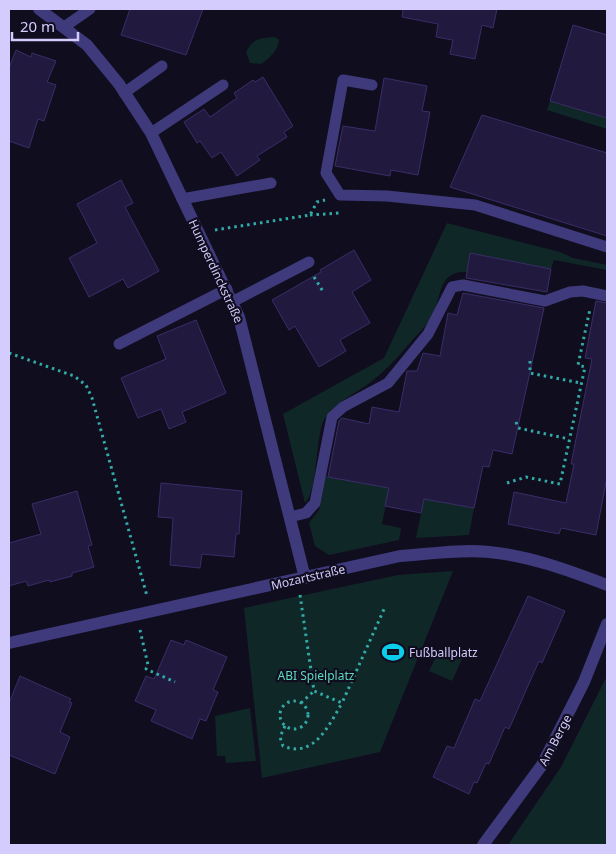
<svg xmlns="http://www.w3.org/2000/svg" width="616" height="854" viewBox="0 0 616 854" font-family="'Noto Sans',sans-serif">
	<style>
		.green { fill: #102727 }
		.building { fill: #221a3e; stroke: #3a2d69 }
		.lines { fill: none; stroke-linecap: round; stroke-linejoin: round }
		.path { stroke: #32aaa7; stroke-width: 3; stroke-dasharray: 2.5 4; stroke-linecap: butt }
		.lane { stroke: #3e3a7b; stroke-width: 11 }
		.street { stroke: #3e3a7b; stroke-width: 12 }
		.labels { text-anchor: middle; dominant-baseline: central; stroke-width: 4.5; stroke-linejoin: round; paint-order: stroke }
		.street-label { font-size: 12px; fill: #d3ccfd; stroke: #100d1e }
		.poi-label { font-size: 12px; fill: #d3ccfd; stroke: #100d1e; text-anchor: start }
		.park-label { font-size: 12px; fill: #5cd9bd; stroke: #100d1e }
	</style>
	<rect width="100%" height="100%" fill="#100d1e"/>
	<g class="green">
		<path d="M275,37L279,40C279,49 269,59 261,64L250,63L246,52C253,38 261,38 275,37Z"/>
		<path d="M550,101L607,118V129L547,110Z"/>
		<path d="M447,223L560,252L573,258L607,265V270L554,260L551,269L470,254L467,272C439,270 442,294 433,314C429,322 423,329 417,335C403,351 389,368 372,381C356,394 332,403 323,422C315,443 318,490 305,503L283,414L384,358Z"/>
		<path d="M326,476L389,488L382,524L401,528L399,540L329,555L315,546L309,523L319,510Z"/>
		<path d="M424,499L474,508L469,535L416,538Z"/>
		<path d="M453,571L380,752L262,778L244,608L398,575Z"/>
		<path d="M440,649L462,659L452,681L429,671Z"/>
		<path d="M607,676V845H508L561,767Z"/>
		<path d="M250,708L256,761L226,763L225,756H217L215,716Z"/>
	</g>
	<g class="building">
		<path d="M130,9H203L186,55L121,35Z"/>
		<path d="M403,9H497L493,28L482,25L475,59L450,54L453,40L436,37L438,24L402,17Z"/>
		<path d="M573,25L607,35V118L550,101Z"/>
		<path d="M16,50L31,57L32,53L56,61L47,82L56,85L44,121L38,119L29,148L9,141V68Z"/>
		<path d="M263,77L293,126L284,132L287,137L257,156L260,160L237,176L221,152L212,158L200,141L197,143L184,122L204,109L210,117L237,98L234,93L253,80L255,82Z"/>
		<path d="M384,78L427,86L422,111L430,112L418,175L391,170L390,176L335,166L343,126L375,131Z"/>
		<path d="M482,115L607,153V236L450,187Z"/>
		<path d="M121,180L133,203L125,207L159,271L128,288L123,279L89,297L69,258L97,243L77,204Z"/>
		<path d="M354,250L371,280L352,292L370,323L340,340L346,351L319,367L295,326L289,330L272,300L321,272L320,270Z"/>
		<path d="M470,253L551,269L547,292L466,278Z"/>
		<path d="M463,293L544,308L512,454L493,450L489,467L483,466L474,508L424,499L421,513L385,506L389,488L328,477L339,421L342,418L369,424L372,407L399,412L407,371H417L423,353L440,356L448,313L457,315Z"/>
		<path d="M596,301L607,303V477L596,535L561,528L559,534L508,524L514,492L566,503L574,464H571L592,359L585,358Z"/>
		<path d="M196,320L226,393L182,412L186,422L169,429L161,409L138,418L121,378L166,359L157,336Z"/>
		<path d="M161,483L242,491L239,534H236L234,557L202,554L200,568L170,565L173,518L158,517Z"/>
		<path d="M77,491L92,545L88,546L94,567L72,573V576L50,582L49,580L28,586L26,581L9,586V543L41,534L32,504Z"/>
		<path d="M528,596L565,611L542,663L539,661L509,729L505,727L489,764L486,763L477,783L474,782L469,794L433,777L447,746L454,748L475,699L480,701Z"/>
		<path d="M171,640L184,645L186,640L227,657L213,690L218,692L206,721L200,719L192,739L151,721L156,710L135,701L146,676L154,679Z"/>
		<path d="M20,676L71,699L69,702L72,703L60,732L70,737L55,774L9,755V703Z"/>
	</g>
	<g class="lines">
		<g class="path">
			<path d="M310,215L340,213"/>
			<path d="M215,230L310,215L317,202L325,200"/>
			<path d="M314,277L324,293"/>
			<path d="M9,353L74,376L86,385L92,398L147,596"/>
			<path d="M530,361V373L581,383"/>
			<path d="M516,422L518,428L569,439"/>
			<path d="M507,483L526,477L560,484L585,367L578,365L590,309"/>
			<path d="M300,595L314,691L342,703L385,607"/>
			<path d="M140,630L148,665L146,669L175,682"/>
			<circle cx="294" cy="715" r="14"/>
			<path d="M301,703L314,691"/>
			<path d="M285,726L280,737L283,746C314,759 329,725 342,703"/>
		</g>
		<g class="lane">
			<path d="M64,27L90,9"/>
			<path d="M372,85L343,80L326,173L340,195L387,196L475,205L607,247"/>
			<path d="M124,93L162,66"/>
			<path d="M151,133L223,85"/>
			<path d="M182,199L271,183"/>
			<path d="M232,302L309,262"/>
			<path d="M119,344L227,289"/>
			<path d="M290,517L306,513L315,503L332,417L343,407L388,383L428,334L452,287L463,285L545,301L570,292L583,291L607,296"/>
		</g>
		<g class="street">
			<path d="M39,9L87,45L119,84L151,133L239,317L305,578"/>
			<path d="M9,643L400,556C429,554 459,549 489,552C530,556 568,570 607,585"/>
			<path d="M483,845L542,765L584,682L607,624"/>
		</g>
	</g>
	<defs>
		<g id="stadium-bare" transform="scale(1.725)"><path d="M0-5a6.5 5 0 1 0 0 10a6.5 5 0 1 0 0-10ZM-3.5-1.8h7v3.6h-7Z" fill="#0acdeb" stroke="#100d1e" stroke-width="2.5" paint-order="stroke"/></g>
	</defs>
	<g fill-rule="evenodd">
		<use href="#stadium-bare" x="393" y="652"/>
	</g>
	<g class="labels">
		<g class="street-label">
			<text transform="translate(216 271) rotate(65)">Humperdinckstraße</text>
			<text transform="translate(308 577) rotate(-13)">Mozartstraße</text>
			<text transform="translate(555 740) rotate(-62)">Am Berge</text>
		</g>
		<g class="poi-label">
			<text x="409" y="652">Fußballplatz</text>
		</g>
		<g class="park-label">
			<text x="316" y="675">ABI Spielplatz</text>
		</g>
	</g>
	<rect width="616" height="854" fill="none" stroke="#d3ccfd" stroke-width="20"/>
	<path d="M12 32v8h66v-8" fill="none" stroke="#d3ccfd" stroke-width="2.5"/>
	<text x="20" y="32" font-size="15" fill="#d3ccfd" stroke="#100d1e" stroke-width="4" paint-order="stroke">20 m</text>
</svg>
